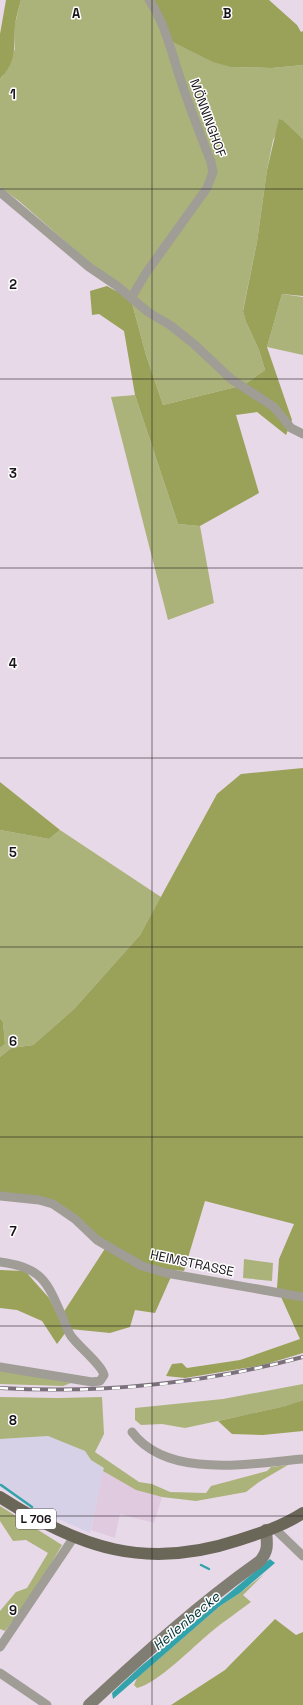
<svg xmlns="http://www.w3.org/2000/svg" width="303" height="1705" viewBox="0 0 303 1705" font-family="'Space Grotesk',sans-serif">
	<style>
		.built { fill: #dfcadf }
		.industrial { fill: #d6d1e7 }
		.green { fill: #abb37a }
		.forest { fill: #99a258 }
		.water { fill: #32a3aa }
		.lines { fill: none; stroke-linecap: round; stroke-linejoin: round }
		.stream { stroke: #32a3aa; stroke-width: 2.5 }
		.minor { stroke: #9f9d95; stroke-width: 9 }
		.secondary { stroke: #807d72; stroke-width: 12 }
		.primary { stroke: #6a6759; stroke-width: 12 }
		.rail-casing { stroke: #7b717b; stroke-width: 4 }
		.rail { stroke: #fff; stroke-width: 2.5; stroke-dasharray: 8; stroke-linecap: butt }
		.grid { fill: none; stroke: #191419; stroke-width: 1; stroke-opacity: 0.55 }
		.labels { text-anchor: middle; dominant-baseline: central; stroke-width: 3; stroke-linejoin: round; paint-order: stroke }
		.shield { fill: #fff; stroke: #5e5a5e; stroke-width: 1 }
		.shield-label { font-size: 12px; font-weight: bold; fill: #191419 }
		.street-label { font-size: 13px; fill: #191419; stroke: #fff }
		.water-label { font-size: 14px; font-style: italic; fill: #003437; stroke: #fff }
		.grid-label { font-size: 13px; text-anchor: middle; font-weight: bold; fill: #191419; stroke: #fff; stroke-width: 3; stroke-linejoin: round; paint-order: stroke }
	</style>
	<rect width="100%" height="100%" fill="#e8d9e8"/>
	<path class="built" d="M103,1471L136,1490L162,1497L154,1523L120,1514L115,1538L91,1530Z"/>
	<path class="industrial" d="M48,1436L85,1451L91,1460L104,1468L90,1533L34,1508L0,1487V1439Z"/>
	<g class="green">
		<path d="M21,0H147L231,67L272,68L303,65V139L284,121L273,140L267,170L257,242L243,310L246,322L259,350L265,370L244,385L163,405L146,355L129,292L97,269L19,201L0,187V79L3,76L15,49V24Z"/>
		<path d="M282,294L303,297V355L267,347Z"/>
		<path d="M135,395L178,524L200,526L214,603L168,620L111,397Z"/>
		<path d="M0,830L49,839L60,830L161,897L140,935L74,1009L33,1045L11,1048L0,1057V1048L5,1044L3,1022L0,1018Z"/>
		<path d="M244,1259L273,1263L272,1281L243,1278Z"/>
		<path d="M0,1370L71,1383L63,1386L0,1384Z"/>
		<path d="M303,1384V1400L287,1406L185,1428L162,1424L141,1425L135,1420V1408L223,1399Z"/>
		<path d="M0,1397L58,1398L102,1397L104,1434L95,1452L139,1482L152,1484L170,1492L206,1493L211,1486L267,1471L271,1467L288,1465L259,1482L246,1492L196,1501L162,1497L136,1490L103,1471L104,1468L91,1460L85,1451L48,1436L0,1439Z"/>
		<path d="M0,1506L62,1545L36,1589L5,1631L0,1629V1611L16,1592L27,1588L48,1553L26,1540L13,1541L0,1521Z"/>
		<path d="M264,1574L243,1595L251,1602C238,1612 224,1621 211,1632C194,1646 157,1684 137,1688L134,1685L137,1678L220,1606L240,1593Z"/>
	</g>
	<g class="forest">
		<path d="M6,0H21C19,8 16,17 15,25C14,48 17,61 0,79V34Z"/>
		<path d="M147,0H269L297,25L301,32L303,31V65L272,68L231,67L213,62L167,39Z"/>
		<path d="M279,119L284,121L303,139V296L282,294L267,347L292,420L286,435L257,412L236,415L259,493L200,526L178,524L135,395L124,331L99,314L92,315L90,291L107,286L116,291L129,292L146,355L163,405L244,385L265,370L259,350L246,322L243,311L257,242L267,170Z"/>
		<path d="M303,768V1353L263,1365L185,1378L166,1376L172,1364L182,1363L187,1368L240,1360L300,1339L277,1288L279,1259L294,1224L205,1201L184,1271L174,1270L155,1313L135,1310L130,1327L110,1333L70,1329L63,1313L108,1244L54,1202L0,1194V1057L11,1048L33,1045L74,1009L140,935L217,794L241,774Z"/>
		<path d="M0,782L60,830L49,839L0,830Z"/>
		<path d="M0,1018L3,1022L5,1044L0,1048Z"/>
		<path d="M0,1270L25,1271L49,1298L66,1332L57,1344L42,1321L17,1310L0,1308Z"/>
		<path d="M303,1400V1431L263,1435L232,1434L218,1421L286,1406Z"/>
		<path d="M275,1619L296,1635L303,1632V1705H171L225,1670Z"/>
	</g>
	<path class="water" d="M270,1559L275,1563L240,1593L220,1606L113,1699L112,1693L140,1667Z"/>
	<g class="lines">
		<g class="stream">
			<path d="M1,1485L32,1507"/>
			<path d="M201,1565L209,1569"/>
		</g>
		<g class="minor">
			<path d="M0,192L89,267L117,286L148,312L170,325L194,344L231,379L274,407L291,428L303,434"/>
			<path d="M131,298L146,273L207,188L213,172L211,162C200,134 189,106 180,78C171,51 165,23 149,0"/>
			<path d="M0,1196L39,1200L53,1204L75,1219L97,1240L142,1266L166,1273L303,1297"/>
			<path d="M0,1262C41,1267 47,1281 62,1316C65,1323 67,1330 71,1336C79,1347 102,1365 104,1375L100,1381L92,1382L0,1367"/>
			<path d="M132,1432C168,1480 252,1463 303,1459"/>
			<path d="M274,1528L303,1556"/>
			<path d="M0,1647L74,1537"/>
			<path d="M0,1673L47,1705"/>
		</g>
		<path class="secondary" d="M89,1705C144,1654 199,1604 260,1561C269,1550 267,1544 266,1530"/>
		<path class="primary" d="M0,1497C79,1548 146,1571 239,1540C261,1533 283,1526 303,1513"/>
		<g class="rail-casing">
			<path id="rail" d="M0,1388C105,1394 202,1384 303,1357"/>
		</g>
		<use href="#rail" class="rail"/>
	</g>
	<path class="grid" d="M152,0V1705M0,189H303M0,379H303M0,568H303M0,758H303M0,947H303M0,1137H303M0,1326H303M0,1516H303"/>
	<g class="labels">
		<rect class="shield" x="16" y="1509" width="40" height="20" rx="3"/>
		<g class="shield-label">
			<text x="36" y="1519">L 706</text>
		</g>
		<g class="street-label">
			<text transform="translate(208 118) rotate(70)">MÖNNINGHOF</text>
			<text transform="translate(192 1263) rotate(12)">HEIMSTRASSE</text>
		</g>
		<g class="water-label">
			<text transform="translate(186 1621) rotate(-40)">Heilenbecke</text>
		</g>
	</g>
	<g class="grid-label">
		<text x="76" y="18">A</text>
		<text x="227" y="18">B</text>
		<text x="13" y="99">1</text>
		<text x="13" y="289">2</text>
		<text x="13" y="478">3</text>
		<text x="13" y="668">4</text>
		<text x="13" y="857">5</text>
		<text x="13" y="1046">6</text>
		<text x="13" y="1236">7</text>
		<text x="13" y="1425">8</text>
		<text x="13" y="1615">9</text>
	</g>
</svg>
